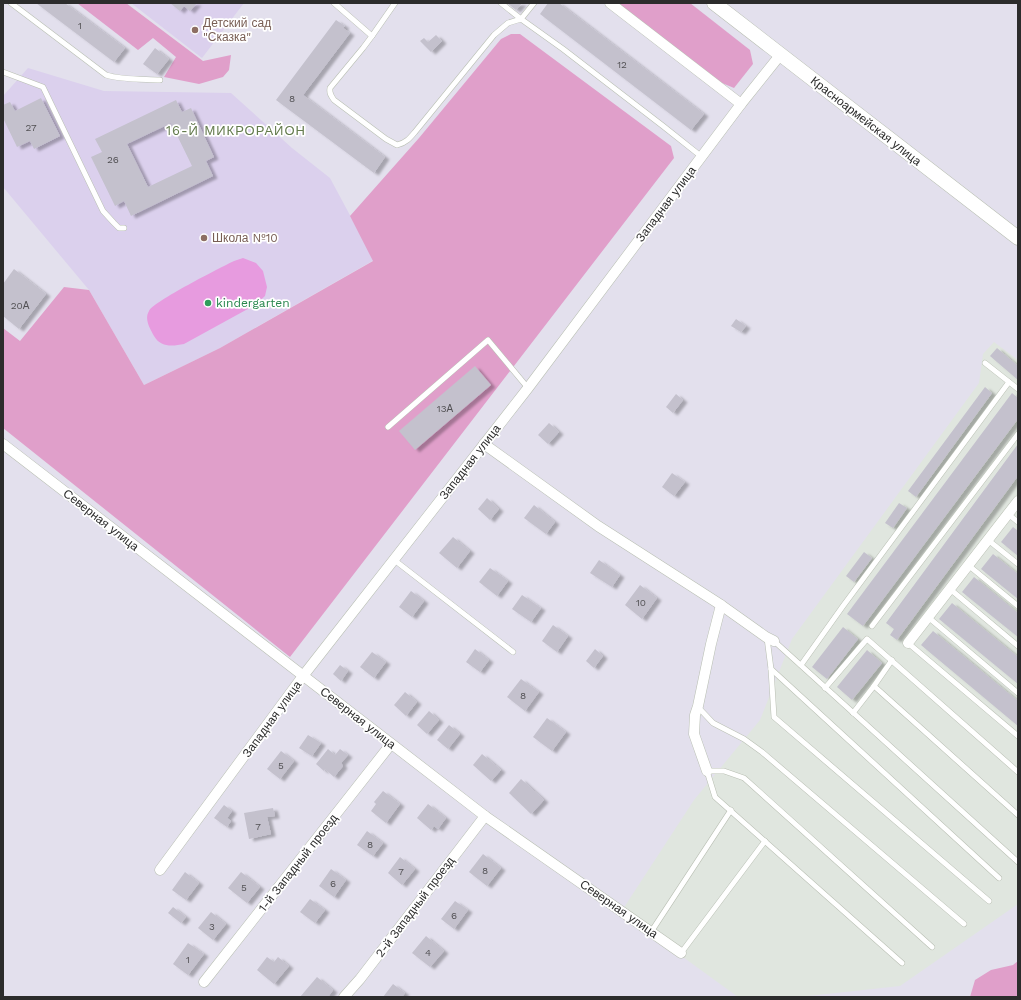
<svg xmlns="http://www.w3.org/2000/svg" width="1021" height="1000" viewBox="0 0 1021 1000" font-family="'Work Sans',sans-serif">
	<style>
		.industrial { fill: #e0e6df }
		.education { fill: #dbd0ed }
		.green { fill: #e09fca }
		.pitch { fill: #e79bdf }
		.building { fill: #c4c1cd; fill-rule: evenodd; filter: url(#shadow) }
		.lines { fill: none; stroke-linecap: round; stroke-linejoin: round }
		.service-casing { stroke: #b9bfb3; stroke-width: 6 }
		.minor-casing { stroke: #b9bfb3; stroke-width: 11 }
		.secondary-casing { stroke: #b9bfb3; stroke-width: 15 }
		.service { stroke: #fff; stroke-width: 5 }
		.minor { stroke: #fff; stroke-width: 10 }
		.secondary { stroke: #fff; stroke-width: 14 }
		.education-dot { fill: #8d6e63; stroke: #fff; stroke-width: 1.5 }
		.leisure-dot { fill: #2e9e5b; stroke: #fff; stroke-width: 1.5 }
		.labels { text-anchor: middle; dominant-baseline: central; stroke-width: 3.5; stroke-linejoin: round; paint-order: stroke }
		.number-label { font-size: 10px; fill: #525154 }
		.education-label { font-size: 12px; fill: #785e54; stroke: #fff; text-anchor: start }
		.street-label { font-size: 12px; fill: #2c2c2c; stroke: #fff }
		.leisure-label { font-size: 12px; fill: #27864d; stroke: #fff; text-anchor: start }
		.neighbourhood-label { font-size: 13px; letter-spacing: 1px; fill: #647b4e; stroke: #fff }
	</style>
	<defs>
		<filter id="shadow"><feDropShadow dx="4.5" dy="2.5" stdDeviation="1" flood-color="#0004"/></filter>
	</defs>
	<rect width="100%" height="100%" fill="#e3e0ed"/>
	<path class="industrial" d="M994,342L1018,360V904L900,986L799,997H738L621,912L694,800L760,720L792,639L979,383L983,354Z"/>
	<g class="education">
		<path d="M131,3H244L202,58Z"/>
		<path d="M28,68L104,91L231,93L292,148L330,178L374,260L220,348L144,385L89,290L3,187V96Z"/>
	</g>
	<g class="green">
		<path d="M77,3H126L203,61L231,55L229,70L223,77L199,84L164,77L176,57L153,38L138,50Z"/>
		<path d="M618,3H690L750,50L753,64L734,88L722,83Z"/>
		<path d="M511,34H520L671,146L674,158L290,657L3,428V328L20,341L64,287L89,290L144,385L220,348L373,261L350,216L419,138L501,39Z"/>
		<path d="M1018,961V997H970L975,980L991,970L1013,965Z"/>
	</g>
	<path class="pitch" d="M243,258L256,263L263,271L267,287L265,296L255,305L184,344C173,346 161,348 154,336C150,329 144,319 149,311C154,301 220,268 234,261Z"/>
	<g class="building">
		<path d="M36,3H65L125,48L114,62Z"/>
		<path d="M170,3H197L190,11L184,6L180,11Z"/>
		<path d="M507,3H522L516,10Z"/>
		<path d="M548,3H559L704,114L691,130L540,14Z"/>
		<path d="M336,20L345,26L343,28L350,33L303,95L385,157L374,173L276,100Z"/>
		<path d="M436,35L442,41L431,52L420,41L424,38L428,42Z"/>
		<path d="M155,48L169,59L157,74L143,64Z"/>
		<path d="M41,98L60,136L34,149L30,141L17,147L3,118V105L10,102L15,111Z"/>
		<path d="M176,100L182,112L191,108L214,157L206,161L213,176L131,216L124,201L115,206L91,157L102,152L95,139ZM171,123L192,166L148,187L127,144Z"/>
		<path d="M14,269L46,294L19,329L3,316V284Z"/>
		<path d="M736,319L746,326L741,332L731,326Z"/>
		<path d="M997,348L1018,366V380L990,356Z"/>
		<path d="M475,366L491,385L415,450L399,431Z"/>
		<path d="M985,387L992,393L916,497L908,491Z"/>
		<path d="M1012,393L1018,398V419L863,626L847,614Z"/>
		<path d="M676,394L683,400L673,413L666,407Z"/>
		<path d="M549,423L559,432L548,444L538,435Z"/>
		<path d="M1018,444V476L897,640L890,635L894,629L886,623Z"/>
		<path d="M672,473L685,482L674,496L662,487Z"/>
		<path d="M487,498L499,509L490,520L478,509Z"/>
		<path d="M899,503L907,508L893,528L885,523Z"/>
		<path d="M534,505L555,522L546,534L524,518Z"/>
		<path d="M1013,527L1018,531V556L1001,542Z"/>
		<path d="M453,537L470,551L457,568L439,553Z"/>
		<path d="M864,552L872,558L854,582L846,576Z"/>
		<path d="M993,554L1018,574V599L981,569Z"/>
		<path d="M599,560L620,575L612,587L590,573Z"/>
		<path d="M490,568L508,581L497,596L479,582Z"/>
		<path d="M974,577L1018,613V637L962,592Z"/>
		<path d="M640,585L657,598L642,619L625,605Z"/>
		<path d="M411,591L424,601L412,617L399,607Z"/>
		<path d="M522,595L541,608L531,622L512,609Z"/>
		<path d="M952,603L1018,657V684L939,619Z"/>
		<path d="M553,625L568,636L557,652L542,641Z"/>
		<path d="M843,627L858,639L827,679L812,667Z"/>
		<path d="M933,631L1018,701V726L921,645Z"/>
		<path d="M475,649L489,660L480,672L466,662Z"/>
		<path d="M595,649L603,656L594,668L586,661Z"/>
		<path d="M867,650L882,663L852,700L837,687Z"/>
		<path d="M372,652L386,662L374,678L360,667Z"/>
		<path d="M340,665L348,671L341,681L333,674Z"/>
		<path d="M521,679L539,692L525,711L507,697Z"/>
		<path d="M405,692L417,702L406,716L394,705Z"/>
		<path d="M429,711L439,720L427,734L417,725Z"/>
		<path d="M547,718L566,732L552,751L533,737Z"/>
		<path d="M449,725L460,734L448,749L437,740Z"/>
		<path d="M308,735L321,743L312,756L299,748Z"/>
		<path d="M328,749L335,755L340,749L348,755L341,763L343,766L334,777L325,769L324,771L316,764Z"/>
		<path d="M281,751L294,761L280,779L267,769Z"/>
		<path d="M482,754L501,770L491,781L473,765Z"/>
		<path d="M521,779L544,800L531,814L509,793Z"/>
		<path d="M383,791L400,804L386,823L371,811L376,804L374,802Z"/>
		<path d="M428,804L446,818L438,829L434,826L431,830L417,818Z"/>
		<path d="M224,805L232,811L227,818L231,821L227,827L214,818Z"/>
		<path d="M273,808L275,816L267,817L271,834L249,839L244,813Z"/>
		<path d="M367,831L383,843L373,856L357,845Z"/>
		<path d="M483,854L501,868L487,886L469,872Z"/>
		<path d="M400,857L415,869L402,885L388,873Z"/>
		<path d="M331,869L346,880L334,897L319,886Z"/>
		<path d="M185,872L199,883L186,900L172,890Z"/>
		<path d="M241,872L260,887L247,903L228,888Z"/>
		<path d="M310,899L325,910L315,923L300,912Z"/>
		<path d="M455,901L468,910L454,929L441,919Z"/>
		<path d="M173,907L186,917L181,923L168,913Z"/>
		<path d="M211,912L226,924L213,940L198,928Z"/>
		<path d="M426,936L444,951L430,967L412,953Z"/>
		<path d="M188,943L204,954L188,975L173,964Z"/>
		<path d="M267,957L274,962L278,957L289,966L274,984L257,970Z"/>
		<path d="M317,977L333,990L328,997H300Z"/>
		<path d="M393,984L405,993L402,997H383Z"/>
	</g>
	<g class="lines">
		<g class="service-casing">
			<g id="service">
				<path d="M11,3L106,75C122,80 143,79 160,80"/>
				<path d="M334,3L372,36L363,48L330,88C329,93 331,96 334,100L386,139L397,145C406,143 410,138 415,132L494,35L508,23L521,19L563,49L663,126L702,157"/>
				<path d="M501,3L521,19L534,3"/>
				<path d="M372,36L395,3"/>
				<path d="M3,72L43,87L103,211L114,223L119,228H124"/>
				<path d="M985,363L1018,389"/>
				<path d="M388,427L488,340L528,388"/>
				<path d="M1008,514L1018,522"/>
				<path d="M988,540L1018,564"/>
				<path d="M393,559L513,652"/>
				<path d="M968,565L1018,606"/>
				<path d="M950,589L1018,646"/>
				<path d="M928,617L1018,693"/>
				<path d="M872,626L1018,434"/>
				<path d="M767,638L771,669L774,717L989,901"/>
				<path d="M774,641L1018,862"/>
				<path d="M908,643L1018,736"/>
				<path d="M801,665L843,606L1009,382"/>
				<path d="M771,669L999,878"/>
				<path d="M874,686L1018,815"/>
				<path d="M825,688L867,639L1018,772"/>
				<path d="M698,707L713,723L744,739L762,752L964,924"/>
				<path d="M853,713L874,686L892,660"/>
				<path d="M651,932L731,810"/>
				<path d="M681,953L765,841"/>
				<path d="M902,963L715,797L707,771H724L744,778L932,947"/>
			</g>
		</g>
		<g class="minor-casing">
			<g id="minor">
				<path d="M610,3L741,104"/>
				<path d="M3,444L485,816L681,953"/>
				<path d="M484,444L598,526L721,605L766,637L774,641"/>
				<path d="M908,643L1018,501"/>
				<path d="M707,771L694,734L695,715L698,706L711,644L721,605"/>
				<path d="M160,870L303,676L528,388L741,104L781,54"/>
				<path d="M204,982L391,744"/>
				<path d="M344,997L360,979L485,816"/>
			</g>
		</g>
		<g class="secondary-casing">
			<path id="secondary" d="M714,3L1018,238"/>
		</g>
		<use href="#service" class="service"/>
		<use href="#minor" class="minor"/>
		<use href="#secondary" class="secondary"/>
	</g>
	<g class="education-dot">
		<circle cx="195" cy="30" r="4"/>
		<circle cx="204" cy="238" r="4"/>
	</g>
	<circle class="leisure-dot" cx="208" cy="303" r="4"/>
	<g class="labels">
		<g class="number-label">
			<text x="80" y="25">1</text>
			<text x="622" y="64">12</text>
			<text x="292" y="98">8</text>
			<text x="31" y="127">27</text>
			<text x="113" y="159">26</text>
			<text x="20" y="305">20А</text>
			<text x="445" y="408">13А</text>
			<text x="641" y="602">10</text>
			<text x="523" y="695">8</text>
			<text x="281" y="765">5</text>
			<text x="258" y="826">7</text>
			<text x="370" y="844">8</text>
			<text x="485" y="870">8</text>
			<text x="401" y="871">7</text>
			<text x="333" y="883">6</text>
			<text x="244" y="887">5</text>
			<text x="454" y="915">6</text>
			<text x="212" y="926">3</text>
			<text x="428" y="952">4</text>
			<text x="188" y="959">1</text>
		</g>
		<g class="education-label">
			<text x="203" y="23">Детский сад<tspan x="203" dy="14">"Сказка"</tspan></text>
			<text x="212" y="238">Школа №10</text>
		</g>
		<g class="street-label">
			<text transform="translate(866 121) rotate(38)">Красноармейская улица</text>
			<text transform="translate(666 204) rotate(-53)">Западная улица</text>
			<text transform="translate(470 462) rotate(-52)">Западная улица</text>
			<text transform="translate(101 520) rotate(38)">Северная улица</text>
			<text transform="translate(358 718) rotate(38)">Северная улица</text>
			<text transform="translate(272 719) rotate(-54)">Западная улица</text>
			<text transform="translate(298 863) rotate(-52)">1-й Западный проезд</text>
			<text transform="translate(415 907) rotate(-53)">2-й Западный проезд</text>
			<text transform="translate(619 909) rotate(35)">Северная улица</text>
		</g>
		<g class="leisure-label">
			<text x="216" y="303">kindergarten</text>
		</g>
		<g class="neighbourhood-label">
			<text x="236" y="130">16-Й МИКРОРАЙОН</text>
		</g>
	</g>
	<rect width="1021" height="1000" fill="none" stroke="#2c2c2c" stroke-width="8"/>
</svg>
